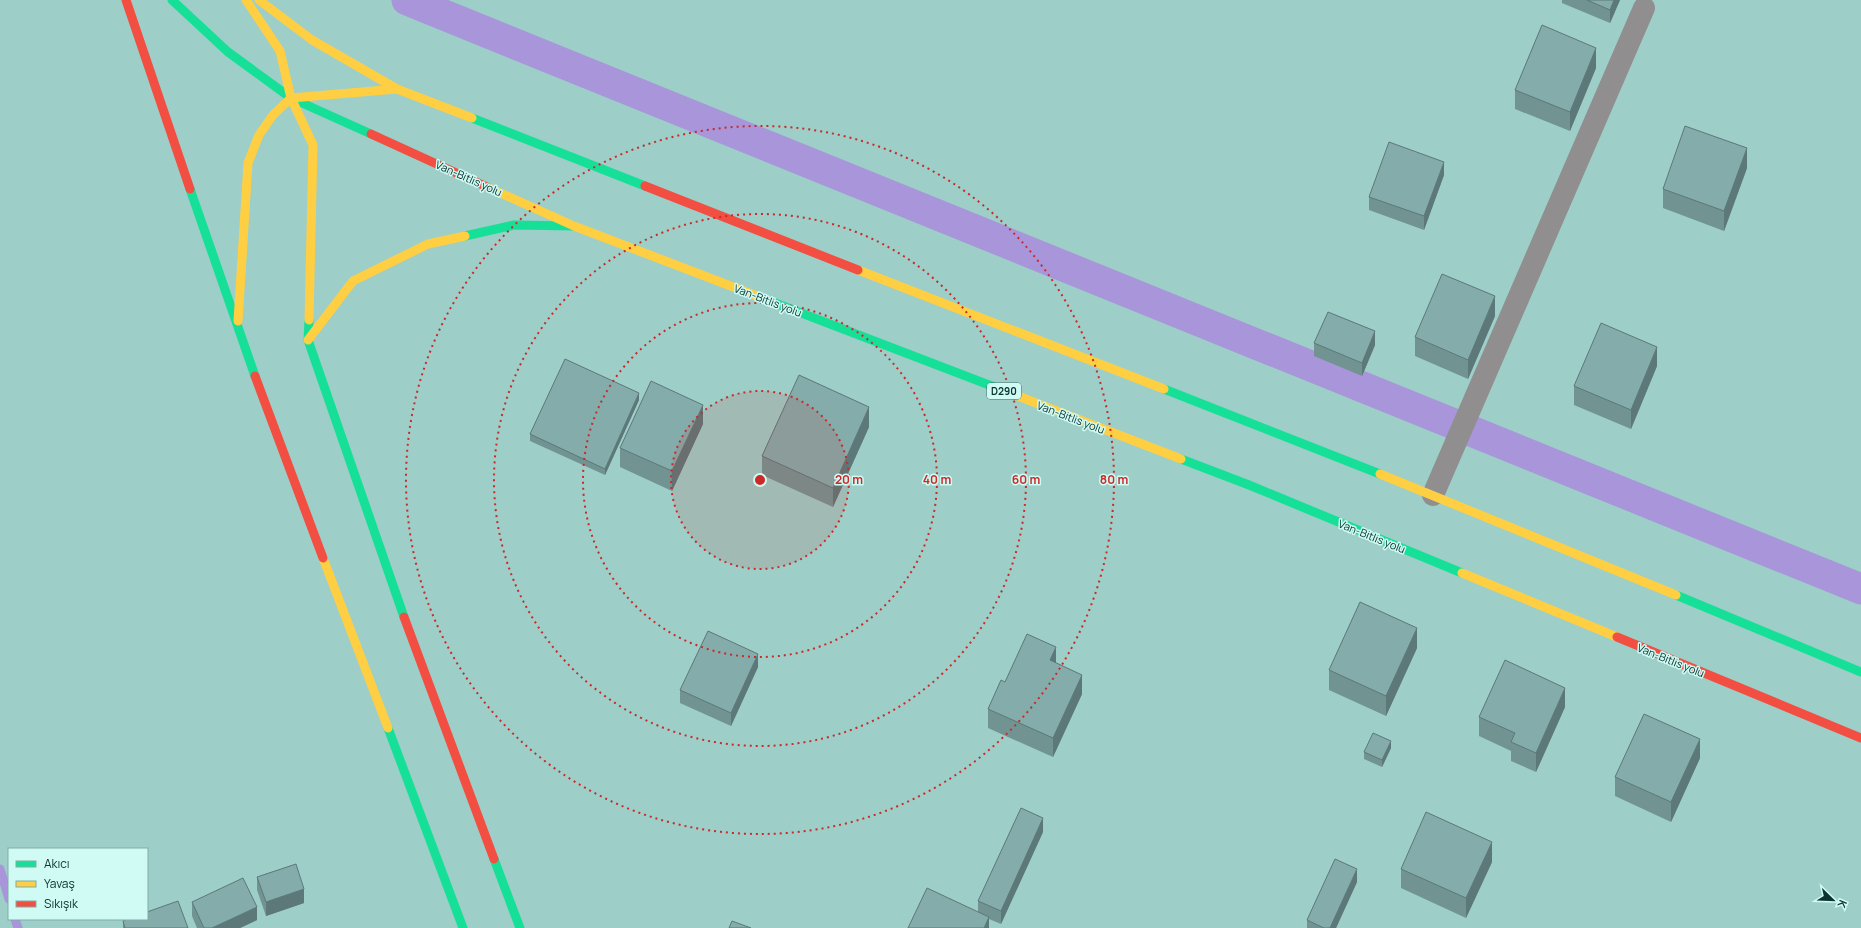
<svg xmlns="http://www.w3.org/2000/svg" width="1861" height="928" viewBox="0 0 1861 928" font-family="Manrope,sans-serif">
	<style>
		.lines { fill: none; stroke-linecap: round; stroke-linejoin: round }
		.stream { stroke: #a895da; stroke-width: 9 }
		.canal { stroke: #a895da; stroke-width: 31 }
		.street { stroke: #908e8f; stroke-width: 22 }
		.fast { stroke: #16e098; stroke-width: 9 }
		.slow { stroke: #ffcf43; stroke-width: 9 }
		.jam { stroke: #f24e42; stroke-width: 9 }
		.wall { fill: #719493 }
		.shaded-wall { fill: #5c7878 }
		.building { fill: #83acab; stroke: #5c7878 }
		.ring { fill: none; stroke: #cc2928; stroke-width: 2; stroke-dasharray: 2 4 }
		.labels { text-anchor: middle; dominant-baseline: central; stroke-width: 3; stroke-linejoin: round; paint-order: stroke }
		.shield { fill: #d0fbf4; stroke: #466f6a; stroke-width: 1 }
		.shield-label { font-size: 10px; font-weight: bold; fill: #0b332f }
		.street-label { font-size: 11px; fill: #0b332f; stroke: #d0fbf4 }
		.centre { fill: #cc2928; stroke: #d0fbf4; stroke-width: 2 }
		.ring-label { font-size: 12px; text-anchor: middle; font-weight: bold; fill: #cc2928; stroke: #d0fbf4; stroke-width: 3; stroke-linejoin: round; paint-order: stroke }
	</style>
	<rect width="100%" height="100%" fill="#9dcec8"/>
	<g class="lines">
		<g class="stream">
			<path d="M0,869L9,899"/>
			<path d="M15,919L18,928"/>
		</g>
		<path class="canal" d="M407,0L1861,589"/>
		<path class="street" d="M1433,495L1644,8"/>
		<g class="fast">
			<path d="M172,0L228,52L291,98L371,134"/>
			<path d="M472,118L645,186"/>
			<path d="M190,189L255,376"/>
			<path d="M465,236L514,225L574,226"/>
			<path d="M762,298L1018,396"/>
			<path d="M309,320L308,340L404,617"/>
			<path d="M1164,389L1380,474"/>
			<path d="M1181,459L1249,485L1462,573"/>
			<path d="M1676,595L1861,672"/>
			<path d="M388,728L463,928"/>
			<path d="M494,859L520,928"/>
		</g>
		<g class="slow">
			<path d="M246,0L280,51L291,98L313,145L309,320"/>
			<path d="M259,0L312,40L397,89L472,118"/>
			<path d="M487,187L574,226L762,298"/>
			<path d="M858,270L1164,389"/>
			<path d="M238,321L248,163L259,135L273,115L291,98L397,89"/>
			<path d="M308,340L353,281L428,244L465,236"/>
			<path d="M1018,396L1181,459"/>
			<path d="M1380,474L1676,595"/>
			<path d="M323,558L388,728"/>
			<path d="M1462,573L1617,637"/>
		</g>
		<g class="jam">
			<path d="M126,0L190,189"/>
			<path d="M371,134L487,187"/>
			<path d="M645,186L858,270"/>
			<path d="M255,376L323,558"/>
			<path d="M404,617L494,859"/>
			<path d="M1617,637L1861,738"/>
		</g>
	</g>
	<g class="wall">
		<path d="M1562,0H1620L1610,23L1562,3Z"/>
		<path d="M1596,68L1570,131L1515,109V90Z"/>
		<path d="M1747,168L1724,231L1663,208V189Z"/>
		<path d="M1444,175L1424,230L1369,210V197Z"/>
		<path d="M1495,316L1468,379L1415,356V337Z"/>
		<path d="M1314,343L1375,345L1362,376L1314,356Z"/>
		<path d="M1657,366L1631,429L1574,405V386Z"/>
		<path d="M639,400L605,475L530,441V434Z"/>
		<path d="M703,424L672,491L620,467V448Z"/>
		<path d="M869,427L833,507L762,475V456Z"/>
		<path d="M1417,648L1386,716L1329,690V670Z"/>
		<path d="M1056,663L1082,694L1053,757L988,728V709L1005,682Z"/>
		<path d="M758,667L731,726L680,703V690Z"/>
		<path d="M1565,707L1536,772L1511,761V751L1479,736V717Z"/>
		<path d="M1391,748L1382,767L1364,759V752Z"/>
		<path d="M1700,758L1671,822L1615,796V777Z"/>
		<path d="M1043,832L1001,924L989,919V928L978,912V901Z"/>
		<path d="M1492,862L1466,918L1401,888V869Z"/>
		<path d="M257,877L304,903L266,916L257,890Z"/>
		<path d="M1357,882L1336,928H1307V920Z"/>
		<path d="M192,902L257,920L240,928H197L192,916Z"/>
		<path d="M123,921L188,928H123Z"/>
	</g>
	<g class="shaded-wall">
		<path d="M1614,0H1620L1610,23V10Z"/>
		<path d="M1596,48V68L1570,131V112Z"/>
		<path d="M1747,148V168L1724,231V211Z"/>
		<path d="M1444,162V175L1424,230V216Z"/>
		<path d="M1495,296V316L1468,379V360Z"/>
		<path d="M1375,331V345L1362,376V363Z"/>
		<path d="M1657,347V366L1631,429V410Z"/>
		<path d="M639,393V400L605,475V469Z"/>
		<path d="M703,405V424L672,491V471Z"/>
		<path d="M869,407V427L833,507V488Z"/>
		<path d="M1417,628V648L1386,716V696Z"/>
		<path d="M1056,647V666L1050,660Z"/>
		<path d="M758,654V667L731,726V713Z"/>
		<path d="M1082,675V694L1053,757V738Z"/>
		<path d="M1565,688V707L1536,772V753Z"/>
		<path d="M1700,739V758L1671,822V802Z"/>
		<path d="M1391,741V748L1382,767V760Z"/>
		<path d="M1043,818V832L1001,924V911Z"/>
		<path d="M1492,842V862L1466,918V898Z"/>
		<path d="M1357,869V882L1336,928H1330Z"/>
		<path d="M304,889V903L266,916V902Z"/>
		<path d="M257,907V920L240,928H212Z"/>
		<path d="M989,917V928H984Z"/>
	</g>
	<g class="building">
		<path d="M1587,0H1614L1610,10Z"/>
		<path d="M1542,25L1596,48L1570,112L1515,90Z"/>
		<path d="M1685,126L1747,148L1724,211L1663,189Z"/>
		<path d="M1389,142L1444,162L1424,216L1369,197Z"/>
		<path d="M1442,274L1495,296L1468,360L1415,337Z"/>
		<path d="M1328,312L1375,331L1362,363L1314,343Z"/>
		<path d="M1601,323L1657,347L1631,410L1574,386Z"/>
		<path d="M565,359L639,393L605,469L530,434Z"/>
		<path d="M799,375L869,407L833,488L762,456Z"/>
		<path d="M651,381L703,405L672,471L620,448Z"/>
		<path d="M1360,602L1417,628L1386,696L1329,670Z"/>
		<path d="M708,631L758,654L731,713L680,690Z"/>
		<path d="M1027,634L1056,647L1050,660L1082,675L1053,738L988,709L1001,680L1005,682Z"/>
		<path d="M1505,660L1565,688L1536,753L1511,742L1515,733L1479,717Z"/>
		<path d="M1644,714L1700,739L1671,802L1615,777Z"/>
		<path d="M1373,733L1391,741L1382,760L1364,752Z"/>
		<path d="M1021,808L1043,818L1001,911L978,901Z"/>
		<path d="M1426,812L1492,842L1466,898L1401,869Z"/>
		<path d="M1335,859L1357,869L1330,928H1324L1307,920Z"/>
		<path d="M296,864L304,889L266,902L257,877Z"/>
		<path d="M243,878L257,907L212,928H204L192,902Z"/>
		<path d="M927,888L989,917L984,928H908Z"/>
		<path d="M178,901L188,928H125L123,921L127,919H147V912Z"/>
		<path d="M732,921L751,928H729Z"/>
	</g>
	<circle cx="760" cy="480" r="89" fill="#cc2928" fill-opacity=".12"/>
	<g class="ring">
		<circle cx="760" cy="480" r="89"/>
		<circle cx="760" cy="480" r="177"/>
		<circle cx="760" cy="480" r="266"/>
		<circle cx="760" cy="480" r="354"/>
	</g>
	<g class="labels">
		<rect class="shield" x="987" y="383" width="34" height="16" rx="3"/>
		<g class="shield-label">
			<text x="1004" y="391">D290</text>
		</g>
		<g class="street-label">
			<text transform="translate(469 178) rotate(24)">Van-Bitlis yolu</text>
			<text transform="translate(768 300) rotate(21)">Van-Bitlis yolu</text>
			<text transform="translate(1071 417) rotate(21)">Van-Bitlis yolu</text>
			<text transform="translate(1372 536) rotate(22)">Van-Bitlis yolu</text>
			<text transform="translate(1671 660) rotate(22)">Van-Bitlis yolu</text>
		</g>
	</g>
	<circle cx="760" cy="480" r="6" class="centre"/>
	<g class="ring-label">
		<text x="849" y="484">20 m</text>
		<text x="937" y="484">40 m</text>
		<text x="1026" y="484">60 m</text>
		<text x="1114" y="484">80 m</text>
	</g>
	<rect x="8" y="848" width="140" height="72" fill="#d0fbf4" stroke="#81aba5"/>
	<rect x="16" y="861" width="20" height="6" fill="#16e098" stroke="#81aba5"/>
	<text x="44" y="868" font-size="12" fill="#0b332f">Akıcı</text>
	<rect x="16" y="881" width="20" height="6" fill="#ffcf43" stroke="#81aba5"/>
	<text x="44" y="888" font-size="12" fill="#0b332f">Yavaş</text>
	<rect x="16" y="901" width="20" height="6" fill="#f24e42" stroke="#81aba5"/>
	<text x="44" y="908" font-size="12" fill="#0b332f">Sıkışık</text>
	<g transform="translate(1833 900) rotate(113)" stroke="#d0fbf4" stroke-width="3" paint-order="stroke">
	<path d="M0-3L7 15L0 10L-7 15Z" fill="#0b332f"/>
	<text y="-6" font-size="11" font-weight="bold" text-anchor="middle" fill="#0b332f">K</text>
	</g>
</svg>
